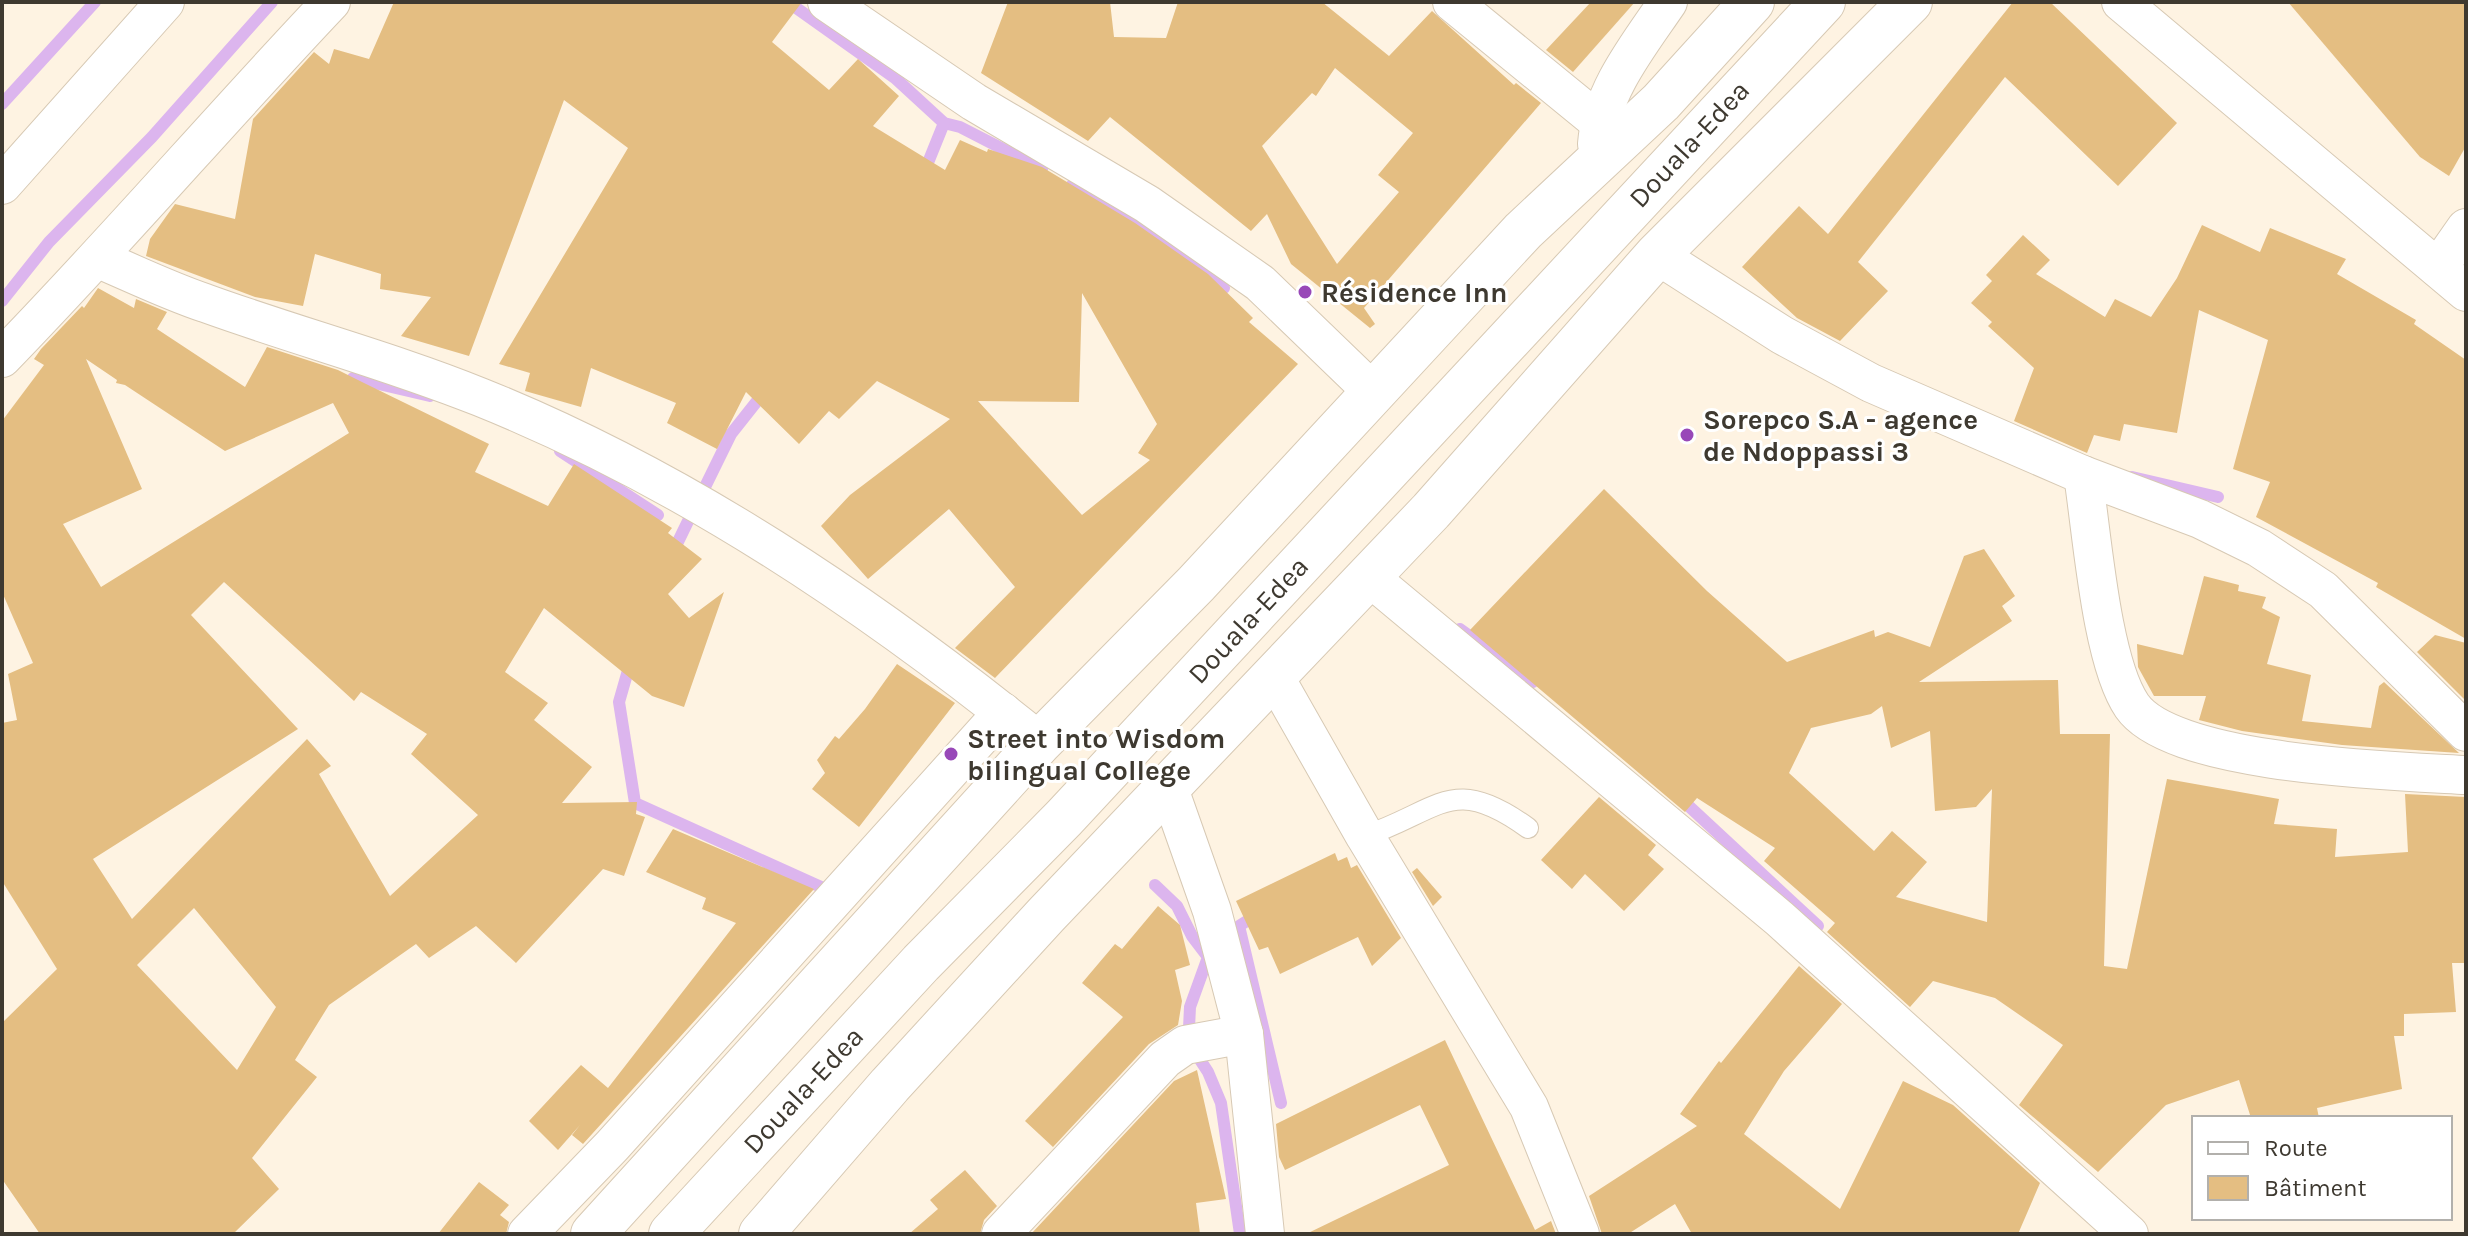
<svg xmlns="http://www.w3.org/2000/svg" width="2468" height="1236" viewBox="0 0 2468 1236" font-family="Karla,sans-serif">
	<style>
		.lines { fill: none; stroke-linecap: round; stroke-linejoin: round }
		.stream { stroke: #dcb5ee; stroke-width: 12 }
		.building { fill: #e4be82; fill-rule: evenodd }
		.service-casing { stroke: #d7c9b4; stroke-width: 22 }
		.minor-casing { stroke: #d7c9b4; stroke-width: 40 }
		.primary-casing { stroke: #d7c9b4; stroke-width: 46 }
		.trunk-casing { stroke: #d7c9b4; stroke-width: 46 }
		.service { stroke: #fff; stroke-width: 20 }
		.minor { stroke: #fff; stroke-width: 38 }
		.primary { stroke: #fff; stroke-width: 44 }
		.trunk { stroke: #fff; stroke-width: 44 }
		.poi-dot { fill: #9848b8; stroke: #fff; stroke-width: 3 }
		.labels { text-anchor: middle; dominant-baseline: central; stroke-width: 6; stroke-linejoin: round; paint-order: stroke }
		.street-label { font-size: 28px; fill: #3e3930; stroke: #fff }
		.poi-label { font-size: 28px; font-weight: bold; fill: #3e3930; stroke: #fff; text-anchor: start }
	</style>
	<rect width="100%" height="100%" fill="#fef3e2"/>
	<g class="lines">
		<g class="stream">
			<path d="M788,2L895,78L944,123L960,127L1042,169"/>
			<path d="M2,104L95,2"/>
			<path d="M923,175L944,123"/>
			<path d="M1072,185L1143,223L1224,288"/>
			<path d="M2,301L49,242L152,137L272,2"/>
			<path d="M353,378L430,396"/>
			<path d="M560,451L658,515"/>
			<path d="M2132,477L2218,497"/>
			<path d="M703,491L731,434L765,391"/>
			<path d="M672,554L692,513"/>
			<path d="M1460,629L1533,682"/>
			<path d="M631,660L619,702L635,803L821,887"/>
			<path d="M1679,797L1818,926"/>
			<path d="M1155,885L1177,906L1192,936L1208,957L1190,1007L1189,1028L1193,1049L1208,1072L1221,1103L1240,1234"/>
			<path d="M1250,919L1239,926L1281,1103"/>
		</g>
	</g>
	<g class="building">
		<path d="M394,2H802L772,42L829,90L858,59L899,96L873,126L945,170L960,140L987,152L988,149L1042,167L1135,223L1208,274L1253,318L1249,322L1298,364L995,678L955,648L1015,587L949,509L868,579L821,526L850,495L950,419L877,381L839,419L829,411L799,444L746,392L717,449L667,423L676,403L591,368L581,407L525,391L530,373L499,364L628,148L564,100L469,356L401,336L431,297L380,289L381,274L315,254L303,306L255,297L146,256L150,239L175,204L235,219L253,119L314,52L329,64L334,49L369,59ZM1082,293L1157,424L1138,453L1150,460L1082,515L978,401L1079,402Z"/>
		<path d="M1008,2H1110L1114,37L1166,38L1178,2H1322L1389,56L1432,11L1514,85L1516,83L1541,103L1364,308L1375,324L1370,328L1291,264L1267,214L1251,231L1110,117L1088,141L981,73ZM1335,68L1413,133L1378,175L1399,192L1337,264L1262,146L1312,93L1316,96Z"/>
		<path d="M1591,2H1635L1573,72L1546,50Z"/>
		<path d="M2013,2H2050L2177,123L2118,186L2005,77L1858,262L1888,291L1840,341L1797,318L1742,267L1799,206L1828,234Z"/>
		<path d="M2288,2H2466V146L2449,176L2420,157Z"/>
		<path d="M2202,225L2260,252L2270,228L2346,259L2337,274L2416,320L2414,324L2466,360V639L2376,587L2378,583L2256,517L2270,482L2233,469L2268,340L2199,310L2177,433L2124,424L2120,441L2094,435L2087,453L2014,421L2034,368L1988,326L1992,322L1971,303L1992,281L1986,275L2023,235L2050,260L2036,274L2105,317L2115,299L2151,317L2177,278Z"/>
		<path d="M98,288L134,308L136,299L167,312L157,329L245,387L267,347L338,370L364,383L489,444L475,472L548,506L574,464L672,528L668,533L702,559L668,594L689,618L724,592L684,707L652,696L544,608L505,672L548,703L534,720L592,767L562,803L637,802L636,814L645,817L624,876L603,869L516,963L476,926L429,958L416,944L329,1005L295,1060L317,1077L252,1158L279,1189L233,1234H40L2,1179V1023L57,969L2,881V723L17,720L8,674L33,663L2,592V421L44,365L34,359L41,349L82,306L84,308ZM86,359L117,380L116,383L125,385L225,451L333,403L349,433L101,587L63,524L142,489ZM224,582L354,701L361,692L427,734L411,754L478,815L390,896L319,774L331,766L307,739L132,919L93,859L298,729L191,615ZM194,908L276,1007L237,1070L137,965Z"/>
		<path d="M1604,489L1707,591L1787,662L1874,630L1875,637L1888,632L1930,647L1964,556L1984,549L2015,596L2002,606L2012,621L1919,682L2058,680L2060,734H2110L2104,966L2127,969L2167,779L2279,799L2274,824L2337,829L2335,857L2408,852L2405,794L2466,797V963H2452L2456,1012L2404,1014V1036H2394L2402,1089L2317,1108L2319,1118H2251L2239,1080L2166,1105L2098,1172L2019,1105L2063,1045L1995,998L1933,981L1910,1007L1827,932L1835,923L1764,861L1775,848L1697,798L1685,812L1470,630ZM1882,706L1891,748L1930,731L1935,811L1976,807L1992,789L1987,922L1896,897L1927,862L1892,831L1874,851L1789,773L1811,728L1871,714Z"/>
		<path d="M2204,576L2239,585L2238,591L2266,597L2262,608L2280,617L2267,664L2311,675L2302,721L2371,728L2379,686L2384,682L2459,753L2342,745L2242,731L2199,720L2206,696H2154L2138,667L2137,644L2183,655Z"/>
		<path d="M2435,635L2466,643V701L2417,652Z"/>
		<path d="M897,664L955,703L859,827L812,789L825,773L817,760L835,736L839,739L865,709Z"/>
		<path d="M1599,797L1656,845L1648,855L1664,869L1624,911L1585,874L1572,889L1541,860Z"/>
		<path d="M673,829L814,889L583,1144L572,1135L580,1125L558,1150L529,1121L581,1065L608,1088L736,923L702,909L706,898L646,872Z"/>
		<path d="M1335,853L1338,861L1347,857L1351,868L1357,865L1401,938L1372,966L1358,937L1280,974L1268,947L1259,950L1236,901Z"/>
		<path d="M1417,868L1442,897L1433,906L1412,872Z"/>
		<path d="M1158,906L1180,925L1190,965L1175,970L1182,1001L1178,1025L1149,1044L1053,1147L1025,1121L1123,1017L1082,983L1115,944L1122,949Z"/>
		<path d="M1799,966L1842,1004L1784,1071L1744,1134L1840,1209L1903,1081L1953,1105L2040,1183L2018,1234H1692L1675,1204L1628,1234H1602L1589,1196L1697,1126L1680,1114L1719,1061L1721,1063Z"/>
		<path d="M1445,1040L1535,1230L1551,1221L1556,1234H1306L1449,1165L1420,1105L1285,1170L1279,1157L1276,1124Z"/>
		<path d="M1197,1070L1226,1199L1196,1203L1200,1234H1031L1174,1081Z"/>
		<path d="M965,1170L997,1206L984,1220L980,1234H909L938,1209L930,1200Z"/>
		<path d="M479,1182L509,1205L500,1215L509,1222L506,1234H438Z"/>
	</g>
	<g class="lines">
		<g class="service-casing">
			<path id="service" d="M1365,836C1441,810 1452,773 1528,828"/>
		</g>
		<g class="minor-casing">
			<g id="minor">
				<path d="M827,2L974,102L1147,204L1260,283L1372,391"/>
				<path d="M1452,2L1599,122"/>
				<path d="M2121,2L2466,292"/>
				<path d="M1597,144C1601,91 1639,45 1668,2"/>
				<path d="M2,185L165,2"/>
				<path d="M1657,255L1782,335L1871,383L2083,475L2200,519L2259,548L2323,590L2466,732"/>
				<path d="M99,259C134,274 169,291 205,303C296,336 391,361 480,397C684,479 869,604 1040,742"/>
				<path d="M2438,268L2466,228"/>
				<path d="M2,358C115,242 220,119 331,2"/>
				<path d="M2083,475C2092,533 2101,661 2132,706C2173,765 2396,771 2466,775"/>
				<path d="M1368,576L1780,919L2129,1234"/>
				<path d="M1274,676L1365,836L1529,1107L1580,1234"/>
				<path d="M1168,786L1212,911L1244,1034L1265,1234"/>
				<path d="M527,1234L612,1146L1003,712"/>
				<path d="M1001,1234L1165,1059L1185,1045L1244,1034"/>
			</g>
		</g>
		<g class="primary-casing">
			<g id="primary">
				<path d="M593,1234L1040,742L1196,584L1523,231L1661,102L1752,2"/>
				<path d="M761,1234L890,1085L1046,915L1431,511L1657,255L1910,2"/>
			</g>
		</g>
		<g class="trunk-casing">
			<path id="trunk" d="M671,1234L921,963L1064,818L1823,2"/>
		</g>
		<use href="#service" class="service"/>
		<use href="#minor" class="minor"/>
		<use href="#primary" class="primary"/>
		<use href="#trunk" class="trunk"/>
	</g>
	<g class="poi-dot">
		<circle cx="1305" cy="292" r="8"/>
		<circle cx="1687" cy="435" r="8"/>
		<circle cx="951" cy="754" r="8"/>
	</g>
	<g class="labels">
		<g class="street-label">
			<text transform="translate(1689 144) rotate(-47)">Douala-Edea</text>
			<text transform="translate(1248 620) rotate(-47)">Douala-Edea</text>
			<text transform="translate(803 1090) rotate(-47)">Douala-Edea</text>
		</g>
		<g class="poi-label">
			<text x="1321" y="292">Résidence Inn</text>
			<text x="1703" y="419">Sorepco S.A - agence<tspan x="1703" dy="32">de Ndoppassi 3</tspan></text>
			<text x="967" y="738">Street into Wisdom<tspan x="967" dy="32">bilingual College</tspan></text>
		</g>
	</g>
	<rect width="2468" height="1236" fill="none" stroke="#3e3930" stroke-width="8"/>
	<rect x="2192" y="1116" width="260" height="104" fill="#ffffff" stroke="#b2b0ac" stroke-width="2"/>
	<rect x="2208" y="1142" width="40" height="12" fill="#ffffff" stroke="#b2b0ac" stroke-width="2"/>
	<text x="2264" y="1156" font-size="24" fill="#3e3930">Route</text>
	<rect x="2208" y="1176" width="40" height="24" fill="#e4be82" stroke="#b2b0ac" stroke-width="2"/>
	<text x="2264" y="1196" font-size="24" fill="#3e3930">Bâtiment</text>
</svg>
